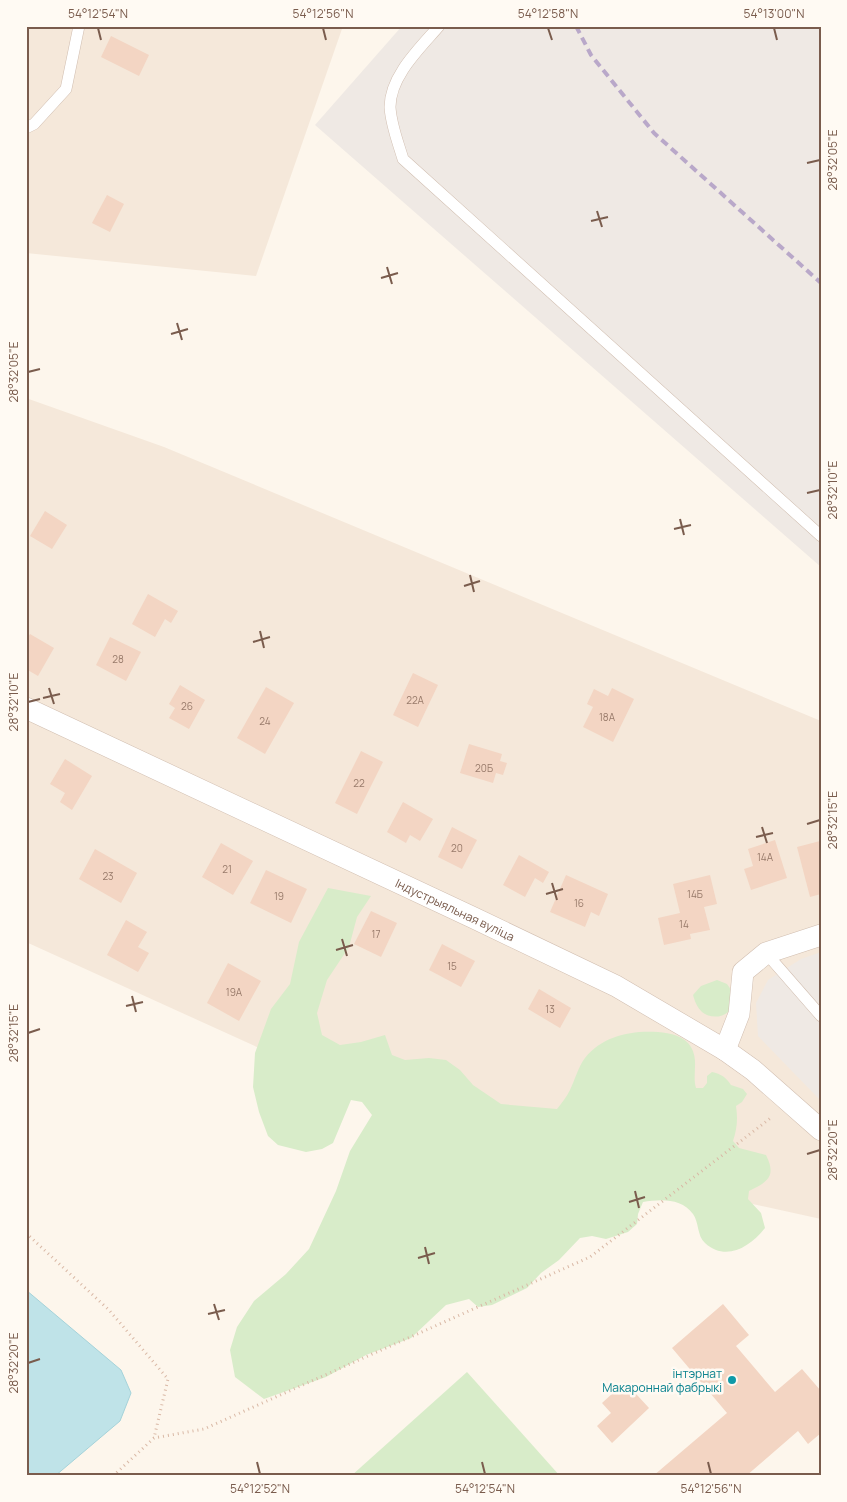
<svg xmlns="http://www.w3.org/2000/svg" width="847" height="1502" viewBox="0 0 847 1502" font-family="Manrope,sans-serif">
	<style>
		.residential { fill: #f5e8da }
		.industrial { fill: #efe9e4 }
		.green { fill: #d8ecc9 }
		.water { fill: #bfe3e8; stroke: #a5d3da }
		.building { fill: #f3d5c3 }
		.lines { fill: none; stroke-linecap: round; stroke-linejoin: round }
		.service-casing { stroke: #d1beb0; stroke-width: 12 }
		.minor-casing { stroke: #d1beb0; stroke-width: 22 }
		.path { stroke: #d9b8a5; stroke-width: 3; stroke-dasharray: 1 4; stroke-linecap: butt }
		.service { stroke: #fff; stroke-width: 11 }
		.minor { stroke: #fff; stroke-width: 21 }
		.rail { stroke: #b9a8c9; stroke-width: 4; stroke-dasharray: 8 5; stroke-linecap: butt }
		.ticks { fill: none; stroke: #7a5c4d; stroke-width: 2 }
		.culture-dot { fill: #0f9aa8; stroke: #fffaf3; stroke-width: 2 }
		.labels { text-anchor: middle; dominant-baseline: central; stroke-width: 5; stroke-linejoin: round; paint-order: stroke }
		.number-label { font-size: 10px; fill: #987a6a }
		.street-label { font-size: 12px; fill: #7a5c4d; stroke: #fffaf3 }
		.culture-label { font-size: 12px; fill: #0d838f; stroke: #fffaf3; text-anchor: end }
		.neatline { fill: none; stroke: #7a5c4d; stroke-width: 2 }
		.ticks-label { font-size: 12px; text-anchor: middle; fill: #7a5c4d }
	</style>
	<rect width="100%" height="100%" fill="#fdf6ec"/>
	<g class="residential">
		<path d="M26,26H343L256,276L26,253Z"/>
		<path d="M26,398L164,447L821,721V1219L606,1172L567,1188L26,942Z"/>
	</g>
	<g class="industrial">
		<path d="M402,26H821V567L315,125Z"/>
		<path d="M821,952V1101L758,1036L756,1003L768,980L801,959Z"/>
	</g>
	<g class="green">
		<path d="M328,888L371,896L357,917L349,947L327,980L317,1013L322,1035L340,1045L361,1042L385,1035L392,1055L405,1060L429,1058L446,1060L460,1070L473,1085L501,1104L557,1109C562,1103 567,1096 570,1090C575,1080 578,1067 585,1058C602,1036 631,1030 658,1032C670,1033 685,1036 691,1047C699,1060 692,1075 696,1088H703L707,1083V1076L712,1072C721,1074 726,1077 731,1085L743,1089L747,1094L742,1102L736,1106C738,1119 737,1129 733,1141L739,1148L766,1155C777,1177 767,1182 749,1191L748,1199L761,1213L765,1228C750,1247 726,1262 705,1243C697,1236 699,1222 693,1214C682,1198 660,1199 643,1202L638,1214L637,1224L628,1232L606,1239L592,1236L580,1238L559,1260L541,1273L527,1288L492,1305L478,1307L469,1299L446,1305L411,1338L366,1355L326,1377L264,1399L235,1377L230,1350L237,1327L254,1301L286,1274L309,1249L336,1191L350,1151L372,1115L362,1102L351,1100L333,1143L322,1149L306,1152L278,1145L268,1136L259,1112L253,1087L255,1053L271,1009L290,984L299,942Z"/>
		<path d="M717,980L727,984C730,988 733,994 734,998C735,1015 714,1022 702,1012C697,1007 695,1002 693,995L701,986Z"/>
		<path d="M467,1372L560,1476H351Z"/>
	</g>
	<path class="water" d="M26,1290L121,1370L131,1393L120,1421L55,1476H26Z"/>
	<g class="building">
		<path d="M111,36L149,55L139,76L101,57Z"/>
		<path d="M107,195L124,204L110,232L92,223Z"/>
		<path d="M45,511L67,525L52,549L30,536Z"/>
		<path d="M148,594L178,611L171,623L165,619L155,637L132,624Z"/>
		<path d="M30,634L54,648L38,676L26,669V640Z"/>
		<path d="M110,637L141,652L126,681L96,665Z"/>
		<path d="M413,673L438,685L418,727L393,715Z"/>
		<path d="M180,685L205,700L189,729L169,718L175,708L169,704Z"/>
		<path d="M266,687L294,703L265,754L237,738Z"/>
		<path d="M612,688L634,699L613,742L583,727L593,707L587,704L594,689L608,696Z"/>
		<path d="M469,744L502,754L500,761L507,763L503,775L496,773L493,783L460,773Z"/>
		<path d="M361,751L383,762L357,814L335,803Z"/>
		<path d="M65,759L92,776L72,810L60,802L65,793L50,784Z"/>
		<path d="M403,802L433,819L420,841L410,835L406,843L387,832Z"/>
		<path d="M452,827L477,840L462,869L438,857Z"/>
		<path d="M775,840L787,878L751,890L744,869L753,866L748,849Z"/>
		<path d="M820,841L821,894L810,897L797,847Z"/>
		<path d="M221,843L253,861L233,895L202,877Z"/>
		<path d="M95,849L137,873L121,903L79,879Z"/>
		<path d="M519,855L549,872L543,883L535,878L525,897L503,885Z"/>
		<path d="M266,870L307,889L291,923L250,903Z"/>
		<path d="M566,875L608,894L599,916L591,912L585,927L550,912Z"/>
		<path d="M710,875L717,904L704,907L710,930L690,934L691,939L664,945L658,918L680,913L673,884Z"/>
		<path d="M371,911L397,923L381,957L354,944Z"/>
		<path d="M126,920L147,932L138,947L149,953L138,972L107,955Z"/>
		<path d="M442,944L475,961L461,987L429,970Z"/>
		<path d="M228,963L261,981L239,1021L207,1003Z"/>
		<path d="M539,989L571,1008L560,1028L528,1009Z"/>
		<path d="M723,1304L749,1335L736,1346L775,1392L802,1369L821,1391V1433L808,1444L798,1431L746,1476H653L727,1413L672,1348Z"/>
		<path d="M625,1382L649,1408L612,1443L597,1426L611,1413L602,1403Z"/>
	</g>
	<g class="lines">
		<g class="service-casing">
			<g id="service">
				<path d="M439,26C420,48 390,76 390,107C391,125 398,142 403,159L821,536"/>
				<path d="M26,128L34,124L66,89L79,26"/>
				<path d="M766,953L821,1016"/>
			</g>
		</g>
		<g class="minor-casing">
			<g id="minor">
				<path id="s1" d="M26,708L474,918L616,986L725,1050L739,1014L743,972L766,953L821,935"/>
				<path d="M725,1050L753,1070L821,1130"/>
			</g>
		</g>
		<g class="path">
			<path d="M26,1233L109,1310L168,1379L154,1438"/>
			<path d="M113,1476L154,1438L204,1429L590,1257L772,1117"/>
		</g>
		<use href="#service" class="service"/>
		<use href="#minor" class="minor"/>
		<path class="rail" d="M576,26L591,55L654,133L821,283"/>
	</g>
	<path class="ticks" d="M98,28L101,40M323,28L326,40M548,28L552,40M774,28L777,40M807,163L820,160M597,211L602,227M591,221L608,217M387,267L392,284M381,278L398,273M177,323L182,340M171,334L188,329M28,372L40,369M807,493L820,490M680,519L684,535M674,529L691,525M470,575L474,592M464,586L480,581M260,631L264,648M253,642L270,637M49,688L54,704M43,698L60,694M28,702L40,699M807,824L820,820M762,827L767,843M756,837L773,833M552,883L557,900M546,894L563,889M342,939L347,956M336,950L353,945M132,996L136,1012M126,1006L143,1002M28,1033L40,1029M807,1154L820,1150M635,1191L639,1208M629,1202L645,1197M425,1247L429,1264M418,1258L435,1253M214,1304L219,1320M208,1314L225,1310M28,1363L40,1359M257,1462L260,1474M482,1462L485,1474M708,1462L711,1474"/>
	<circle class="culture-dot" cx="732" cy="1380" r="5"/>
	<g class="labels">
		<g class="number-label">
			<text x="118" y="659">28</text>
			<text x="415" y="700">22А</text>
			<text x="187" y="706">26</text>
			<text x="607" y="717">18А</text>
			<text x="265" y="721">24</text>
			<text x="484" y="768">20Б</text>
			<text x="359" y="783">22</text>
			<text x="457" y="848">20</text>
			<text x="765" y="857">14А</text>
			<text x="227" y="869">21</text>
			<text x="108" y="876">23</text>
			<text x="695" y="894">14Б</text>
			<text x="279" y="896">19</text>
			<text x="579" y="903">16</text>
			<text x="684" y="924">14</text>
			<text x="376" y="934">17</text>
			<text x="452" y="966">15</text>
			<text x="234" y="992">19А</text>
			<text x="550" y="1009">13</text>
		</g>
		<g class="street-label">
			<text stroke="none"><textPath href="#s1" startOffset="474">Індустрыяльная вуліца</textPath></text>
		</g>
		<g class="culture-label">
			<text x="722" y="1373">інтэрнат<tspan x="722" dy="14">Макароннай фабрыкі</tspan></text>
		</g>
	</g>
	<rect width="847" height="1502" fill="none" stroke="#fffaf3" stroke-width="55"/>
	<rect x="28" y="28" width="792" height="1446" class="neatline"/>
	<g class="ticks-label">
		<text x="98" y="18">54°12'54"N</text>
		<text x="323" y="18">54°12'56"N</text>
		<text x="548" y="18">54°12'58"N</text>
		<text x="774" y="18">54°13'00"N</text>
		<text transform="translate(833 160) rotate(-90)" y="4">28°32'05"E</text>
		<text transform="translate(14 372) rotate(-90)" y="4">28°32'05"E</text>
		<text transform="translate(833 490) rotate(-90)" y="4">28°32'10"E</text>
		<text transform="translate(14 702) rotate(-90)" y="4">28°32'10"E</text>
		<text transform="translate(833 820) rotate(-90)" y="4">28°32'15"E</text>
		<text transform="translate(14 1033) rotate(-90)" y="4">28°32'15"E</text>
		<text transform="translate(833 1150) rotate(-90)" y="4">28°32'20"E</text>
		<text transform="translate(14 1363) rotate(-90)" y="4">28°32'20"E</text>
		<text x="260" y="1493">54°12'52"N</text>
		<text x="485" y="1493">54°12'54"N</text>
		<text x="711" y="1493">54°12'56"N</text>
	</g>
</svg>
